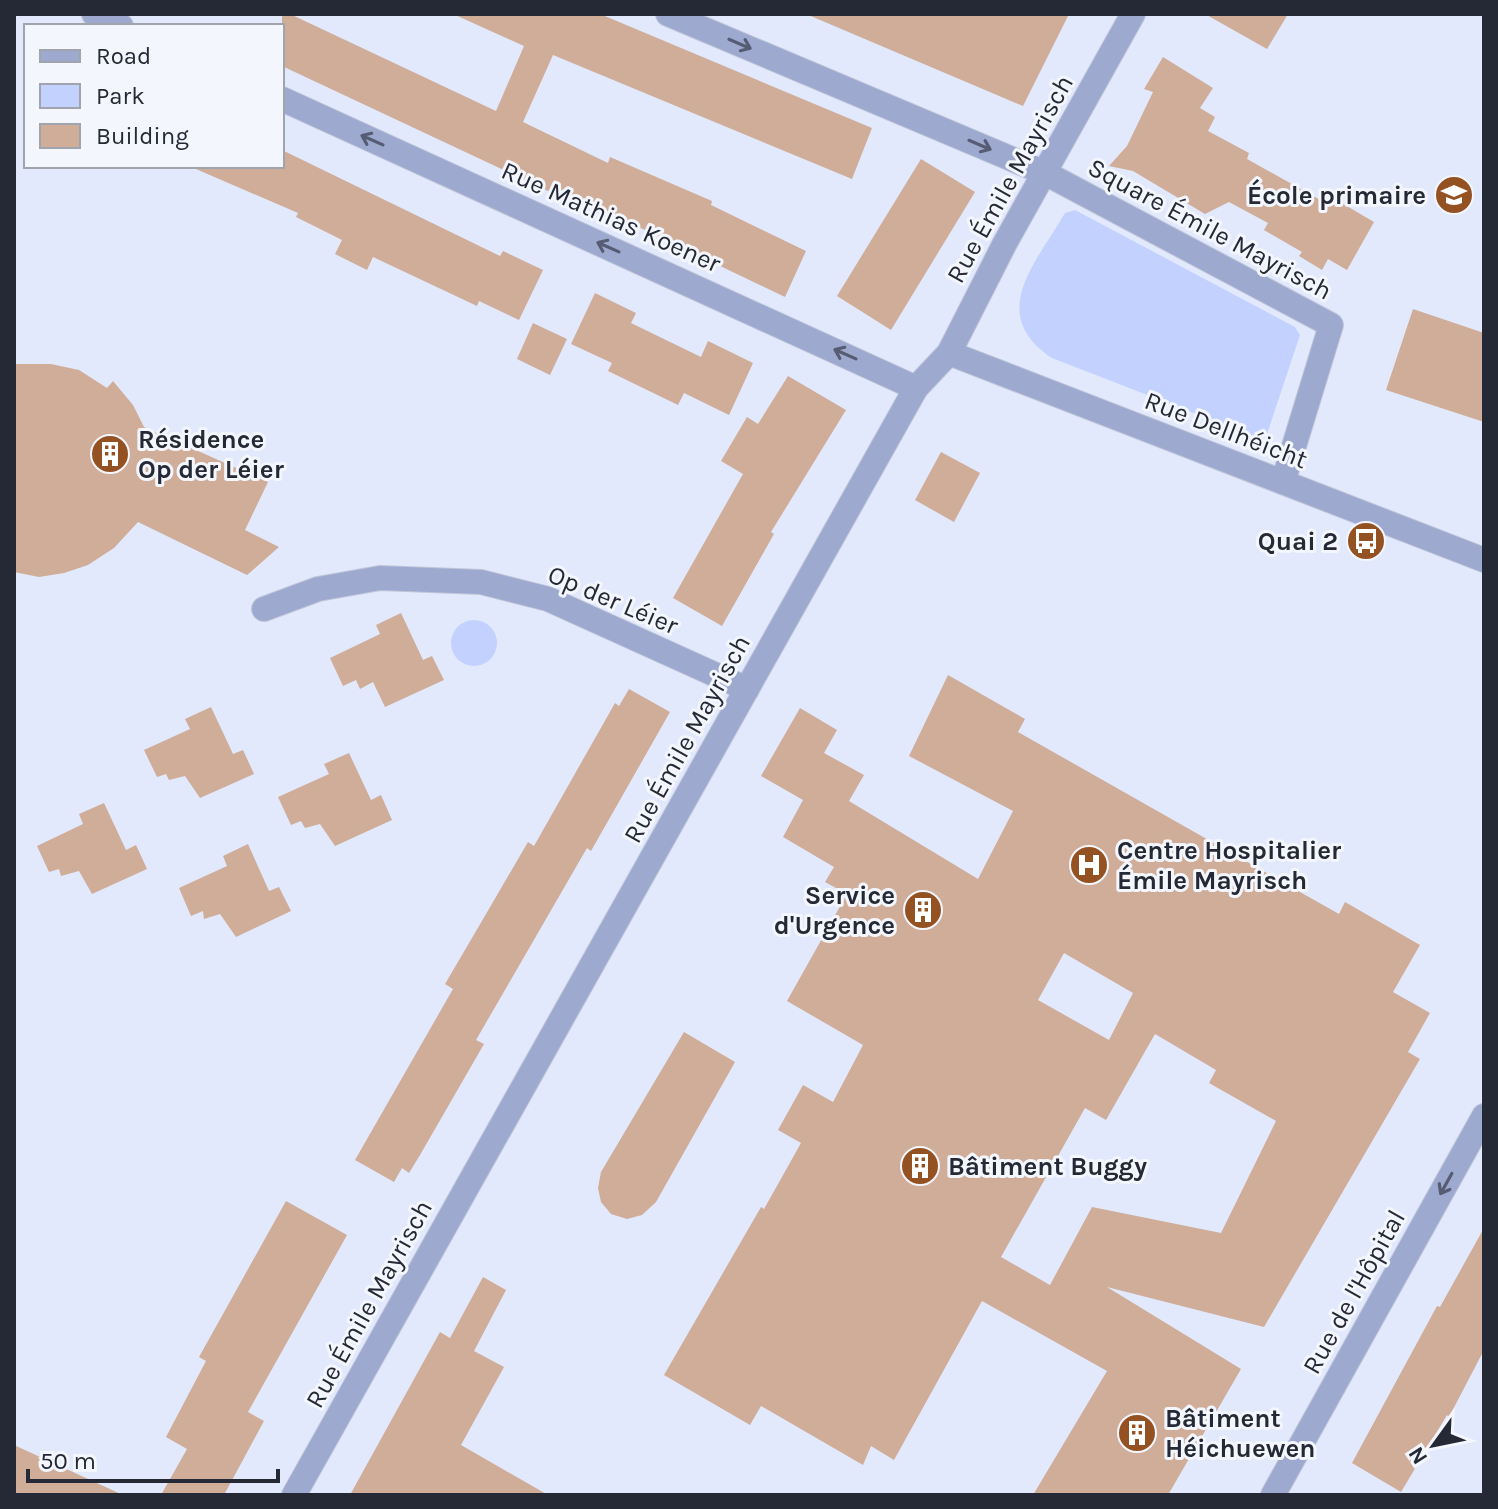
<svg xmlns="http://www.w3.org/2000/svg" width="1498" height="1509" viewBox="0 0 1498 1509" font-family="Karla,sans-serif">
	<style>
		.green { fill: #c3d1fe }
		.building { fill: #cfad99; fill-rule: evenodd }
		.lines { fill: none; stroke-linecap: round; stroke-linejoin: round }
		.street-casing { stroke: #c0c6d9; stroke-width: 26 }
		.street { stroke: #9ea9cf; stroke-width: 24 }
		.oneway { stroke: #555c73 }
		.labels { text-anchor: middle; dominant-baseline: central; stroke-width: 6; stroke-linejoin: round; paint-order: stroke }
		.street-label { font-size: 26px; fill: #252936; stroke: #f4f6fd }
		.poi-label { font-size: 26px; font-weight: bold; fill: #252936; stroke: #f4f6fd; text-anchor: start }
	</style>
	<rect width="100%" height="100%" fill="#e2e9fd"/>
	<g class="green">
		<path d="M1075,210L1295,327L1300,335L1267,434L1258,438L1052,358C986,314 1036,263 1065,213Z"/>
		<circle cx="474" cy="643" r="23"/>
	</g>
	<g class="building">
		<path d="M282,14H290L496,111L524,46L453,14H600L872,128L852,179L553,55L523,122L608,163L610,157L712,201L711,205L806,251L785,297L624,220L565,193L563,198L282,66Z"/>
		<path d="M806,14H1069L1023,106Z"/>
		<path d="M1205,14H1288L1267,49Z"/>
		<path d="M1163,57L1213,88L1200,108L1215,117L1208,131L1249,153L1247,159L1324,202L1328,195L1374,222L1347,270L1328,259L1322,270L1299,256L1302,252L1264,230L1268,223L1229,202L1205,214L1133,171L1109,166L1127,146L1153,92L1144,89Z"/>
		<path d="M282,150L500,256L503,251L543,270L519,320L479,301L477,306L373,257L367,270L335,254L342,240L296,217L298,213L189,166H282Z"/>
		<path d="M921,159L975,192L891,330L837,296Z"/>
		<path d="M595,293L636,313L631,323L701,357L708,341L753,363L729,415L684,393L678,405L608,371L612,363L571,344Z"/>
		<path d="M1413,309L1484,333V422L1386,390Z"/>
		<path d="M533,323L567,339L550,375L517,359Z"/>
		<path d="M14,364H51L79,370L107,388L113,381L133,405L144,427L268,482L245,530L279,547L247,575L138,522L114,548L88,565L64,573L39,577L14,572Z"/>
		<path d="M788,376L846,410L771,532L774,534L722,626L673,598L743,474L721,461L747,417L758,424Z"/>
		<path d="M941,452L980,473L954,522L915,500Z"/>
		<path d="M401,613L423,660L432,656L444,680L385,707L373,682L360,689L356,680L343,686L330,658L380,634L376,625Z"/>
		<path d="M948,675L1025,719L1018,732L1339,914L1345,902L1420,945L1393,992L1430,1013L1408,1052L1420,1059L1264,1327L1107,1287L1241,1369L1168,1495H1033L1107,1371L982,1301L894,1460L871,1446L863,1465L761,1406L750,1425L664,1375L761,1207L764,1209L801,1143L778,1130L803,1085L833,1102L863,1045L787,1001L847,894L825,882L834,867L783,837L803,800L761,776L800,708L837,730L824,753L864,775L849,801L978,879L1013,811L909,756ZM1064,953L1133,993L1109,1040L1038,1000ZM1155,1034L1216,1070L1209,1083L1276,1121L1221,1233L1092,1207L1050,1285L1001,1257L1085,1108L1106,1120Z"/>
		<path d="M629,689L670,712L591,851L587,848L476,1040L484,1044L420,1155L409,1173L402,1168L394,1182L355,1160L453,989L445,984L479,926L528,842L534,846L615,703L619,706Z"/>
		<path d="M211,707L233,754L243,750L254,774L200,798L185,776L169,780L166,774L157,777L144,750L190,729L185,719Z"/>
		<path d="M349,753L371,800L381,795L392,820L335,846L320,824L305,828L301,821L291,825L278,797L329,774L324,764Z"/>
		<path d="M104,803L126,850L136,845L147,869L92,894L79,871L61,876L59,869L49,872L37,846L83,824L79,814Z"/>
		<path d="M248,844L269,891L279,887L291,911L236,937L220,914L204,919L203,911L191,916L179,888L227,866L223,856Z"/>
		<path d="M684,1032L735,1062L656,1202L642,1215L627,1219L611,1214L601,1202L598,1188L601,1172Z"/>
		<path d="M286,1201L347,1235L248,1412L264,1421L224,1495H161L187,1449L166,1437L206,1361L199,1357Z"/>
		<path d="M1484,1228V1350L1449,1417L1447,1415L1401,1492L1352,1463L1437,1306L1440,1307Z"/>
		<path d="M483,1277L506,1290L474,1351L504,1367L461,1445L548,1495H350L440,1332L450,1338Z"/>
		<path d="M14,1445L123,1495H14Z"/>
	</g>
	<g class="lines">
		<g class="street-casing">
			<g id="street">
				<path d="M94,14L121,26"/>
				<path d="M668,14L1045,173L1331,325L1283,482"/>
				<path d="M282,99L916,388"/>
				<path d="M949,353L1484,560"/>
				<path d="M264,609L318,589L380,578L481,582L548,599L747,689"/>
				<path d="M294,1495L916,388L949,353L1005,243L1133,14"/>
				<path d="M1273,1495L1484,1116"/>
			</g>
		</g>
		<use href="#street" class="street"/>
	</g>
	<defs><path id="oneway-shaft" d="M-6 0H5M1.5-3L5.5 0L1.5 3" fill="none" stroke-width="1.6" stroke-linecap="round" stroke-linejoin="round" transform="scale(2)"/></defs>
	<g class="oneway">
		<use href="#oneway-shaft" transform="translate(740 44) rotate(23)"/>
		<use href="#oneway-shaft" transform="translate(372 140) rotate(-156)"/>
		<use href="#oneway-shaft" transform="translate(980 145) rotate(23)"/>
		<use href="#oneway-shaft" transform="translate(608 247) rotate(-156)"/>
		<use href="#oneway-shaft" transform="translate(845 354) rotate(-156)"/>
		<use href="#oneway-shaft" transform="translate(1446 1184) rotate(119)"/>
	</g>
	<defs>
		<g id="school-disc" transform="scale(2)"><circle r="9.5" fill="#945122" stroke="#f4f6fd"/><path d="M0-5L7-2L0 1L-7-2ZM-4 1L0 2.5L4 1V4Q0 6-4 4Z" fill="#fff"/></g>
		<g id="building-disc" transform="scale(2)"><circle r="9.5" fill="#945122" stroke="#f4f6fd"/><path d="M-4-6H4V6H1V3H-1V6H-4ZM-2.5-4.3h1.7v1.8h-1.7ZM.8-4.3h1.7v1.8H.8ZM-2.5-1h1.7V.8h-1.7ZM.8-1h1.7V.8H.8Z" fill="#fff"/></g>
		<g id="bus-disc" transform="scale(2)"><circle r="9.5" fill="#945122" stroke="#f4f6fd"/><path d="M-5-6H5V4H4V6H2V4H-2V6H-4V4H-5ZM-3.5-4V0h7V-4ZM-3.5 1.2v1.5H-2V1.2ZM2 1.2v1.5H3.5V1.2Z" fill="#fff"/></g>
		<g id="hospital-disc" transform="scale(2)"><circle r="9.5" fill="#945122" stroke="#f4f6fd"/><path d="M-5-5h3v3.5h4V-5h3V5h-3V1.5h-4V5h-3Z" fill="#fff"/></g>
	</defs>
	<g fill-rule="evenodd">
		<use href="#school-disc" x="1454" y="195"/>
		<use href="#building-disc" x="110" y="454"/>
		<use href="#bus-disc" x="1366" y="541"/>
		<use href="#hospital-disc" x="1089" y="865"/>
		<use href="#building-disc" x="923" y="910"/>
		<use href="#building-disc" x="920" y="1166"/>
		<use href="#building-disc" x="1137" y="1433"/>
	</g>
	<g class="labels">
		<g class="street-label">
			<text transform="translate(1010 179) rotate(-61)">Rue Émile Mayrisch</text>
			<text transform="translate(611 217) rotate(24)">Rue Mathias Koener</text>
			<text transform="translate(1210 229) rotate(28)">Square Émile Mayrisch</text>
			<text transform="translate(1226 430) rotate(21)">Rue Dellhéicht</text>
			<text transform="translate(613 600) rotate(23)">Op der Léier</text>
			<text transform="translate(687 739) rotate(-61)">Rue Émile Mayrisch</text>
			<text transform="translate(1354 1292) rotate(-61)">Rue de l'Hôpital</text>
			<text transform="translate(369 1304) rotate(-61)">Rue Émile Mayrisch</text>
		</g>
		<g class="poi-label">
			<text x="1426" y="195" text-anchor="end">École primaire</text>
			<text x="138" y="439">Résidence<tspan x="138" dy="30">Op der Léier</tspan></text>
			<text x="1338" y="541" text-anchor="end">Quai 2</text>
			<text x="1117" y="850">Centre Hospitalier<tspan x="1117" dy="30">Émile Mayrisch</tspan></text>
			<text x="895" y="895" text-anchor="end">Service<tspan x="895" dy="30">d'Urgence</tspan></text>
			<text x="948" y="1166">Bâtiment Buggy</text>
			<text x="1165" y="1418">Bâtiment<tspan x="1165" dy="30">Héichuewen</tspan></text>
		</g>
	</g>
	<rect width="1498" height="1509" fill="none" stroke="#252936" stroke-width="32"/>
	<rect x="24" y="24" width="260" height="144" fill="#f4f6fd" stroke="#a1a4ad" stroke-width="2"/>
	<rect x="40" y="50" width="40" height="12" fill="#9ea9cf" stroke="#a1a4ad" stroke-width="2"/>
	<text x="96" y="64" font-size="24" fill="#252936">Road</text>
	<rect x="40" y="84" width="40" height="24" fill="#c3d1fe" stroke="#a1a4ad" stroke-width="2"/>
	<text x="96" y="104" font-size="24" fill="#252936">Park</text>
	<rect x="40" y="124" width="40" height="24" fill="#cfad99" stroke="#a1a4ad" stroke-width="2"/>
	<text x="96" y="144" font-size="24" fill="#252936">Building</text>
	<g transform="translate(1434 1445) rotate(237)" stroke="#f4f6fd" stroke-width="6" paint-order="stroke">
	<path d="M0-6L14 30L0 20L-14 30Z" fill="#252936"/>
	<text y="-12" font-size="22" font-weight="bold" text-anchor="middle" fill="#252936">N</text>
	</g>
	<path d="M28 1469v12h250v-12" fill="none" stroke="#252936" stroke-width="4"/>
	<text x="40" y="1469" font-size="24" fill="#252936" stroke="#f4f6fd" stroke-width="6" paint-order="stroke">50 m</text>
</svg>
